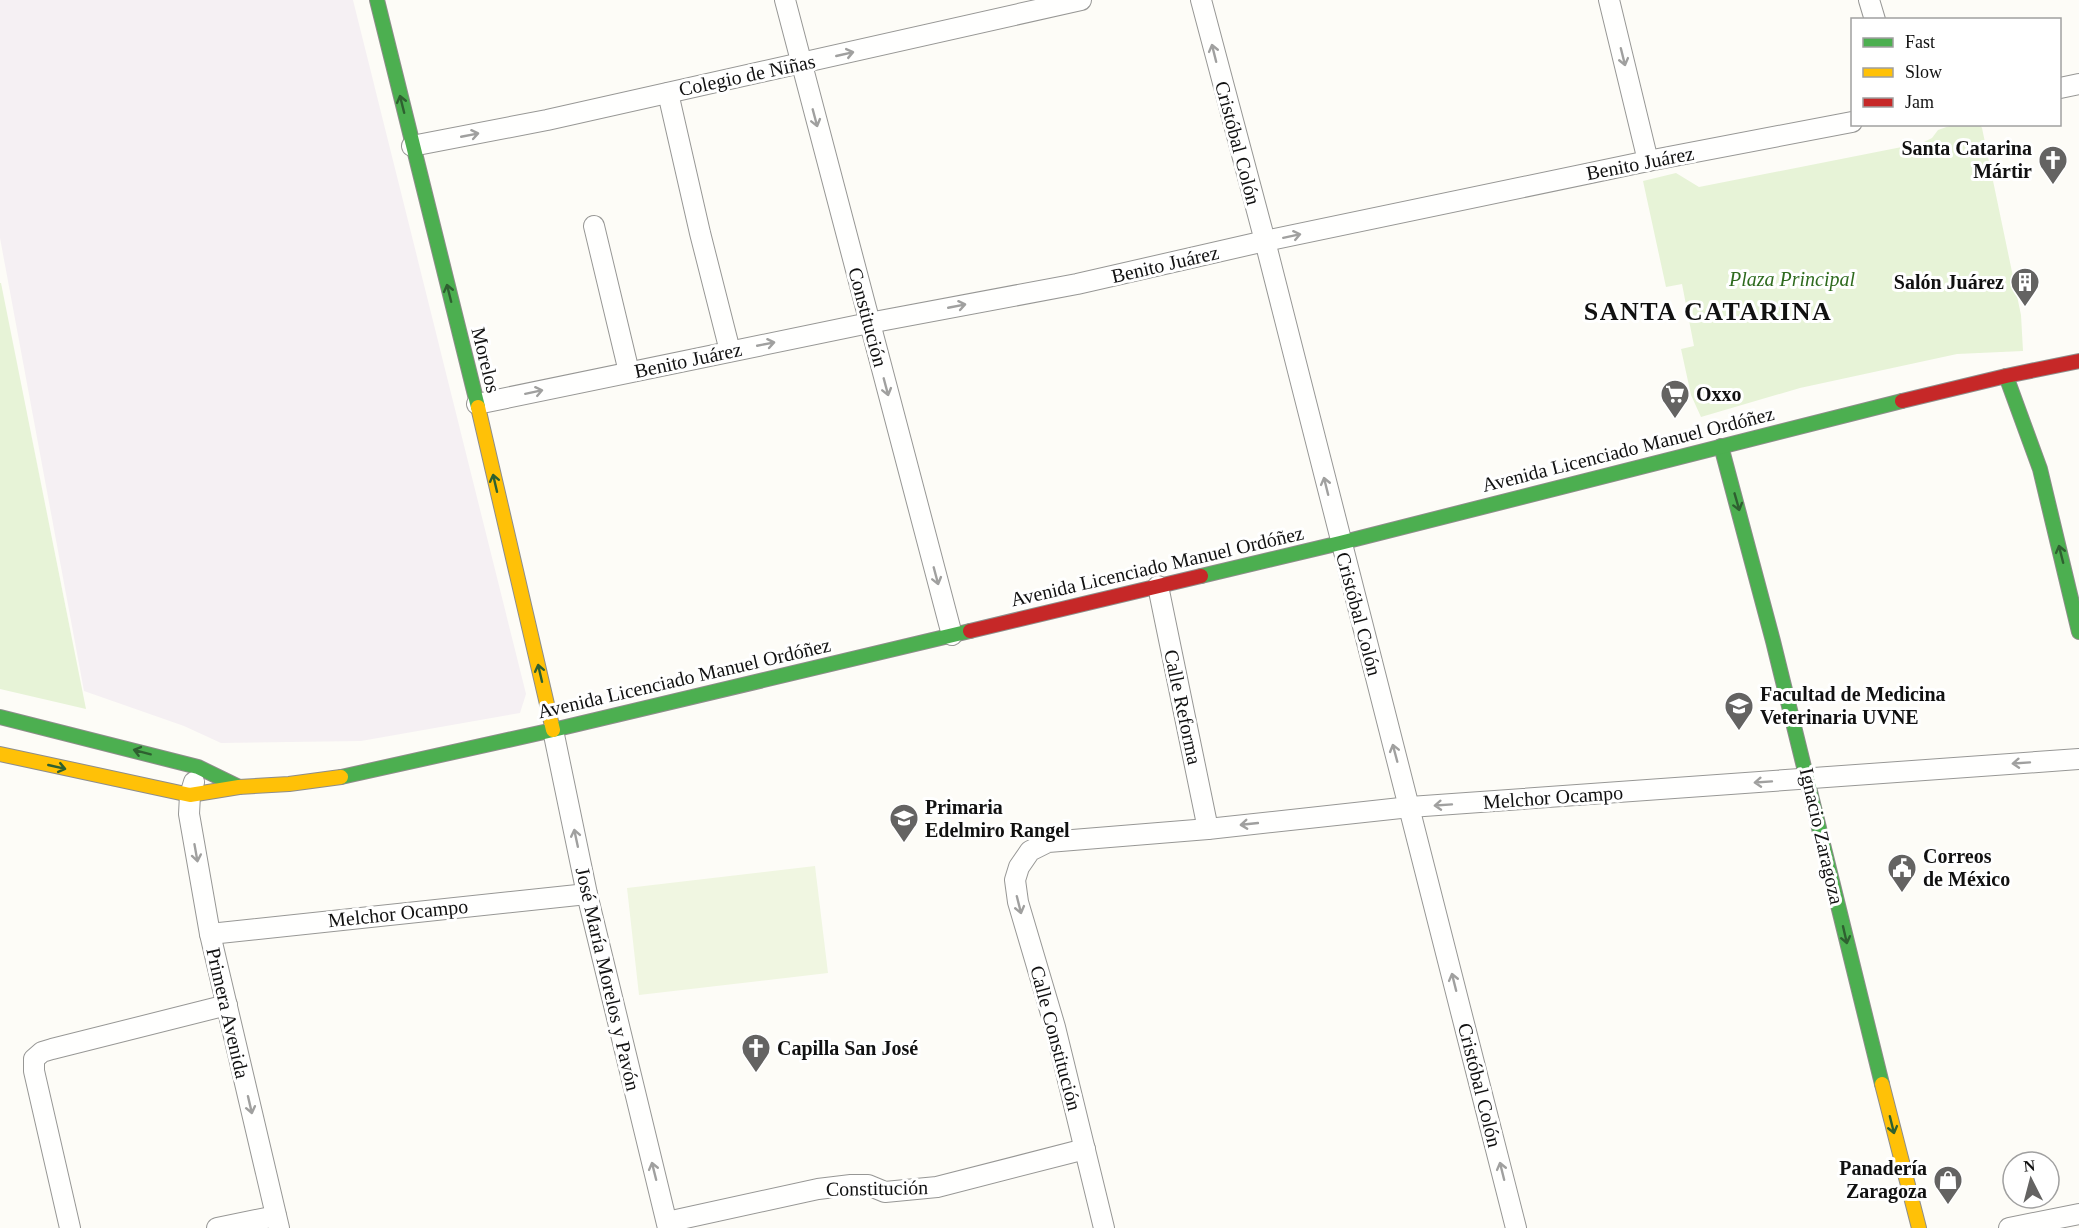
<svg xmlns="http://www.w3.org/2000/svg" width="2079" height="1228" viewBox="0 0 2079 1228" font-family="Georgia,serif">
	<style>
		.industrial { fill: #f5f0f3 }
		.green { fill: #e7f3d7 }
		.pitch { fill: #f0f6e1 }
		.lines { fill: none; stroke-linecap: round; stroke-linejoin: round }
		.street-casing { stroke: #979795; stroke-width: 22 }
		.fast-casing { stroke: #8e8d8b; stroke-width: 16 }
		.slow-casing { stroke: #8e8d8b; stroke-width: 16 }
		.jam-casing { stroke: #8e8d8b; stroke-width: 16 }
		.street { stroke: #fffffe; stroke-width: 20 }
		.fast { stroke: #4caf50; stroke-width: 14 }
		.slow { stroke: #ffc107; stroke-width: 14 }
		.jam { stroke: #c62828; stroke-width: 14 }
		.oneway { stroke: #a0a09f }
		.oneway2 { stroke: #2e6030 }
		.labels { text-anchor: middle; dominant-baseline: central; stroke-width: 6; stroke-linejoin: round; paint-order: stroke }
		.street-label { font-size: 20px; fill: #111; stroke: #fff }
		.poi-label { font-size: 20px; font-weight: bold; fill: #111; stroke: #fff; text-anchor: start }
		.park-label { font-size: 20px; font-style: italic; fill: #2f6b1f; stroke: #fff }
		.district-label { font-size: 26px; font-weight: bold; letter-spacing: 1.5px; fill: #111; stroke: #fff }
	</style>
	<rect width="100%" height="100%" fill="#fdfcf7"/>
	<path class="industrial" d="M0,0H353L526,694L520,713L361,741L221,743L184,726L84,691L0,238Z"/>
	<g class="green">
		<path d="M1955,124L1980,125L1982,128L2021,315L2023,351L1957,354L1800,388L1701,417L1691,395L1681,349L1694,346L1682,284L1666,287L1643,181L1676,173L1699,187L1922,143L1932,138L1938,130Z"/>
		<path d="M0,283H1L86,709L0,689Z"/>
	</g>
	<path class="pitch" d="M815,866L828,973L639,995L627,888Z"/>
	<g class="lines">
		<g class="street-casing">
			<g id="street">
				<path d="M785,0L952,635"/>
				<path d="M1201,0L1265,241L1516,1228"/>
				<path d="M1609,0L1648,161"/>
				<path d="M1869,0L1875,20"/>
				<path d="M2060,88L2079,84"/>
				<path d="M668,93L700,233L730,351"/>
				<path d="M412,146L547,120L1081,0"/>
				<path d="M594,226L629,372"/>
				<path d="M477,404L869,323L1077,284L1265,241L1648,161L1852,122"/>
				<path d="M1158,586L1208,829"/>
				<path d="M553,730L587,894L668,1228"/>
				<path d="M194,782L190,795L189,814L210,934L279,1228"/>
				<path d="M210,934L587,894"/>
				<path d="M667,1222L818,1189L851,1185H868L885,1192L937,1187L1085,1149"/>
				<path d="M70,1228L34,1071V1059L42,1052L52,1049L227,1005"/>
				<path d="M217,1228L276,1216"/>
				<path d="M1104,1228L1055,1027L1018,902L1015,880L1019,867L1030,851L1048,842L1208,829L1410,807L2079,759"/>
				<path d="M2009,1228L2079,1214"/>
			</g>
		</g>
		<g class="fast-casing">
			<g id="fast">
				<path d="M377,0L478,407"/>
				<path d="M2006,376L2040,469L2079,632"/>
				<path d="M1721,446L1773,641L1882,1084"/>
				<path d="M1201,576L1340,543L1902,401"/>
				<path d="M0,717L198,767L239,787"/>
				<path d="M341,777L553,730L970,631"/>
			</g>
		</g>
		<g class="slow-casing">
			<g id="slow">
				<path d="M478,407L553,730"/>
				<path d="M0,754L190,795L239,787L289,784L341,777"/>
				<path d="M1882,1084L1919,1228"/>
			</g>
		</g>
		<g class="jam-casing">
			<g id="jam">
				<path d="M1902,401L2006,376L2079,361"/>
				<path d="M970,631L1201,576"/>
			</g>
		</g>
		<use href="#street" class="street"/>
		<use href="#fast" class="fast"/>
		<use href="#slow" class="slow"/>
		<use href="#jam" class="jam"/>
	</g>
	<defs><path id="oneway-shaft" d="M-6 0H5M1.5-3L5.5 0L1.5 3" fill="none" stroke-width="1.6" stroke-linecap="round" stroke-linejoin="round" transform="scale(1.5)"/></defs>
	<g class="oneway">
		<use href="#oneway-shaft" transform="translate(1214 53) rotate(-104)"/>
		<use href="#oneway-shaft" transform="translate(845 54) rotate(-13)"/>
		<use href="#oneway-shaft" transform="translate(1623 57) rotate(76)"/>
		<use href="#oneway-shaft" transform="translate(815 118) rotate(75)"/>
		<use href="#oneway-shaft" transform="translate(470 135) rotate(-11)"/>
		<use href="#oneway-shaft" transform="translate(1292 236) rotate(-12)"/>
		<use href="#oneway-shaft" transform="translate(957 306) rotate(-11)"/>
		<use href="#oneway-shaft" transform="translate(766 344) rotate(-11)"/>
		<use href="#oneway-shaft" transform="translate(886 387) rotate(75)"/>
		<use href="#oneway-shaft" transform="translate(534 392) rotate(-12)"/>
		<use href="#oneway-shaft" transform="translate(1326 486) rotate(-104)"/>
		<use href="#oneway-shaft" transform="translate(936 576) rotate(75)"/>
		<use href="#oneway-shaft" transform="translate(1395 753) rotate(-105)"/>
		<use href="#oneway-shaft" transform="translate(2021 763) rotate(176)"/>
		<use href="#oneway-shaft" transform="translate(1763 782) rotate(176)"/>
		<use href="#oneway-shaft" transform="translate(1443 805) rotate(176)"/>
		<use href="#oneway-shaft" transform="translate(1249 824) rotate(174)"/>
		<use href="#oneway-shaft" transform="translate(576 838) rotate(-102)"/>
		<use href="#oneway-shaft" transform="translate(196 853) rotate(80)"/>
		<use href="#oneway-shaft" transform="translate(1019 905) rotate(76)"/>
		<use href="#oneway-shaft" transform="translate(1454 982) rotate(-104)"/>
		<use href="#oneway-shaft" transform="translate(250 1105) rotate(77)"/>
		<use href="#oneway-shaft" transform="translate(654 1171) rotate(-104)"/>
		<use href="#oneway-shaft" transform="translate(1502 1171) rotate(-104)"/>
	</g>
	<g class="oneway2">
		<use href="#oneway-shaft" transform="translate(402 104) rotate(-104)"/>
		<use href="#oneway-shaft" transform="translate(449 293) rotate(-104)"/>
		<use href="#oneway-shaft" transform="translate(495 483) rotate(-103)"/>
		<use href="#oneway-shaft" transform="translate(1737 502) rotate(74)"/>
		<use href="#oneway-shaft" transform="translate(2061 554) rotate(-104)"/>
		<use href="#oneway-shaft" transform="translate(540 673) rotate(-103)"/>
		<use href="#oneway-shaft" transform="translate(142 752) rotate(-165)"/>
		<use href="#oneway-shaft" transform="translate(57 767) rotate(13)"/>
		<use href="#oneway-shaft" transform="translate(1845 935) rotate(77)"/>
		<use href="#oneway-shaft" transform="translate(1892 1125) rotate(76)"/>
	</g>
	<defs>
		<g id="church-pin" transform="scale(1.5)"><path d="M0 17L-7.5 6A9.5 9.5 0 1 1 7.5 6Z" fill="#646362" stroke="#fff"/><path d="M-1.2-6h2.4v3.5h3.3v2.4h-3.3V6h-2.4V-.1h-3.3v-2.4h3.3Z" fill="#fff"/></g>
		<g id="building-pin" transform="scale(1.5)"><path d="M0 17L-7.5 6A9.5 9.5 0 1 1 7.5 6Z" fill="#646362" stroke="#fff"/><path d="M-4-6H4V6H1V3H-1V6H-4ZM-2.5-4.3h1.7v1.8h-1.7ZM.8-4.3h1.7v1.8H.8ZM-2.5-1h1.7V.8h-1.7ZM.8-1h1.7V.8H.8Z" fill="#fff"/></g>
		<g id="supermarket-pin" transform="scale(1.5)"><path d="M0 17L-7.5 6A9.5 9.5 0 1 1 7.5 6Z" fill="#646362" stroke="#fff"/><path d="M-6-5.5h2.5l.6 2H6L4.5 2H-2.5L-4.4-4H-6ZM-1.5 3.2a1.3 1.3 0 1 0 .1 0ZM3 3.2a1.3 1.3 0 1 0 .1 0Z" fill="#fff"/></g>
		<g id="university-pin" transform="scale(1.5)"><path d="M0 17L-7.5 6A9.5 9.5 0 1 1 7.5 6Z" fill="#646362" stroke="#fff"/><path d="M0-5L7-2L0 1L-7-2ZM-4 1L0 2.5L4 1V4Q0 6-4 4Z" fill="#fff"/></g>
		<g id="school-pin" transform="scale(1.5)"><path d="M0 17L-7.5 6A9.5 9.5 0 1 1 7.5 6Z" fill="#646362" stroke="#fff"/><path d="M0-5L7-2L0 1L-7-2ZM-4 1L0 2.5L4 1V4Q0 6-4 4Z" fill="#fff"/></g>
		<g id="civic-pin" transform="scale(1.5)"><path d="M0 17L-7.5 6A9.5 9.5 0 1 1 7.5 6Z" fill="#646362" stroke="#fff"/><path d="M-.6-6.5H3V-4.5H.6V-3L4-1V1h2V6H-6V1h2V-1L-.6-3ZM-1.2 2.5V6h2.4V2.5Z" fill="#fff"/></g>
		<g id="shop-pin" transform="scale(1.5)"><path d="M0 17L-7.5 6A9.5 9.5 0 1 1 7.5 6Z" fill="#646362" stroke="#fff"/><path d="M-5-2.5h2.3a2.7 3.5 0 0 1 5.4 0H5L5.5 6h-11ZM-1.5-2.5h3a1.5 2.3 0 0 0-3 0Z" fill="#fff"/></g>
	</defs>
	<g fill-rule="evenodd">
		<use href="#church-pin" x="2053" y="160"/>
		<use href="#building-pin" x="2025" y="282"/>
		<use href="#supermarket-pin" x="1675" y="394"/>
		<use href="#university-pin" x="1739" y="706"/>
		<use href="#school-pin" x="904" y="818"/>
		<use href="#civic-pin" x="1902" y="868"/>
		<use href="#church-pin" x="756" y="1048"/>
		<use href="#shop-pin" x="1948" y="1180"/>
	</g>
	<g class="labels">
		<g class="street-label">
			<text transform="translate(747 75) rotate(-12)">Colegio de Niñas</text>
			<text transform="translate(1238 143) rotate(75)">Cristóbal Colón</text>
			<text transform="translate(1640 163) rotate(-11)">Benito Juárez</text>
			<text transform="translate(1165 264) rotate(-13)">Benito Juárez</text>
			<text transform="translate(868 317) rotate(75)">Constitución</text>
			<text transform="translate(486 360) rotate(76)">Morelos</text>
			<text transform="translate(688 360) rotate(-12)">Benito Juárez</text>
			<text transform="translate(1628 449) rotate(-14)">Avenida Licenciado Manuel Ordóñez</text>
			<text transform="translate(1157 566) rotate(-13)">Avenida Licenciado Manuel Ordóñez</text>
			<text transform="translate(1359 614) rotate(75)">Cristóbal Colón</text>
			<text transform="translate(684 678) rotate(-13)">Avenida Licenciado Manuel Ordóñez</text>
			<text transform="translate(1183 707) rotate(78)">Calle Reforma</text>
			<text transform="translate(1553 797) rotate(-4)">Melchor Ocampo</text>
			<text transform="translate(1822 836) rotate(77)">Ignacio Zaragoza</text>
			<text transform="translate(398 913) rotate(-6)">Melchor Ocampo</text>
			<text transform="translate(608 979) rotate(77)">José María Morelos y Pavón</text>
			<text transform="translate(228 1013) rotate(77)">Primera Avenida</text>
			<text transform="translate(1056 1038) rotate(75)">Calle Constitución</text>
			<text transform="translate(1480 1085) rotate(76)">Cristóbal Colón</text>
			<text transform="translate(877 1188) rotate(-1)">Constitución</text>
		</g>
		<g class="poi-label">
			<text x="2032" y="148" text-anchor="end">Santa Catarina<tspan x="2032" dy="23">Mártir</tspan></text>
			<text x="2004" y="282" text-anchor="end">Salón Juárez</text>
			<text x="1696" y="394">Oxxo</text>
			<text x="1760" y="694">Facultad de Medicina<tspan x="1760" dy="23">Veterinaria UVNE</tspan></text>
			<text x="925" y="807">Primaria<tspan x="925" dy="23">Edelmiro Rangel</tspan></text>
			<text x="1923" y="856">Correos<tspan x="1923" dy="23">de México</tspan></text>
			<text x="777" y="1048">Capilla San José</text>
			<text x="1927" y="1168" text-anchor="end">Panadería<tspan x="1927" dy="23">Zaragoza</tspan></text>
		</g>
		<g class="park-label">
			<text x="1792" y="279">Plaza Principal</text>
		</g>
		<g class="district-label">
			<text x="1708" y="311">SANTA CATARINA</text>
		</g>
	</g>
	<rect x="1851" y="18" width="210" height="108" fill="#ffffff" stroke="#a0a0a0" stroke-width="1.5"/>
	<rect x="1863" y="38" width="30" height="9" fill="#4caf50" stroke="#a0a0a0" stroke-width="1.5"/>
	<text x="1905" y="48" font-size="18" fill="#111111">Fast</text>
	<rect x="1863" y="68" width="30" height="9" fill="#ffc107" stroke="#a0a0a0" stroke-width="1.5"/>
	<text x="1905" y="78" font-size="18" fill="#111111">Slow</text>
	<rect x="1863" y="98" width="30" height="9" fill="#c62828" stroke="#a0a0a0" stroke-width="1.5"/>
	<text x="1905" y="108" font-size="18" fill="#111111">Jam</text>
	<g transform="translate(2031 1180) rotate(354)"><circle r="28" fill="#ffffff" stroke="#a0a0a0" stroke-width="1.5"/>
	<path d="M0-4.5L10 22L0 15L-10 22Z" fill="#646362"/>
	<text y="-9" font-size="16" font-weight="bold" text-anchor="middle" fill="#111111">N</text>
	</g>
</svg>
